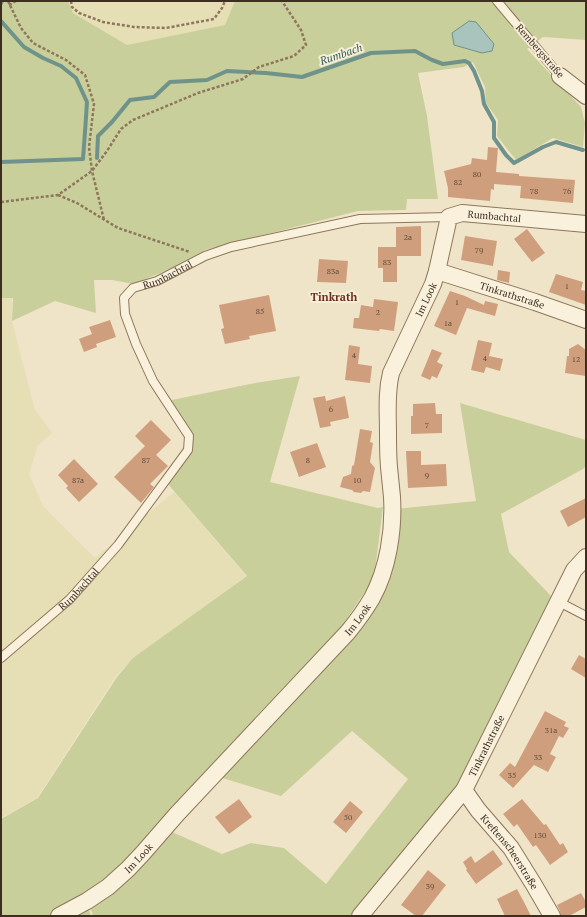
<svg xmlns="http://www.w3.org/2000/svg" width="587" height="917" viewBox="0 0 587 917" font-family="'PT Serif',serif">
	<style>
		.farmland { fill: #e6deb5 }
		.green { fill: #c9cf9b }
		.water { fill: #a9c4bc; stroke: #6f938a }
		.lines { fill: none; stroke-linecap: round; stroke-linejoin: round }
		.stream { stroke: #6f938a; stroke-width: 4 }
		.building { fill: #cf9f7d }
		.service-casing { stroke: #8d765c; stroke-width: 10 }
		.minor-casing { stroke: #8d765c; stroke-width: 18 }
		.path { stroke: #8d765c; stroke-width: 2.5; stroke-dasharray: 3 2; stroke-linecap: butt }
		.service { stroke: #faf1dc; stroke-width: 8 }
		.minor { stroke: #faf1dc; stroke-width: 16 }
		.labels { text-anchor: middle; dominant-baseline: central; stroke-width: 4; stroke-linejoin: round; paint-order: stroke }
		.number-label { font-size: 8px; fill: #624a37 }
		.street-label { font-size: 10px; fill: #3d2e20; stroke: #f7eed8 }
		.water-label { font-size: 11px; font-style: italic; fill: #2f5d5a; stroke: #f7eed8 }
		.neighbourhood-label { font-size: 11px; font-weight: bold; fill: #6b2e1e; stroke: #f7eed8 }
	</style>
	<rect width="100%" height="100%" fill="#f0e4c8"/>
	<g class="farmland">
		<path d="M68,1H235L226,25L127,45L73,13Z"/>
		<path d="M1,298H12V321L35,410L52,433L38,445L29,474L43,506L95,558L174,492L246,576L133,659L116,676L37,798L1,818Z"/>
	</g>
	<g class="green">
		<path d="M1,1H68L73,13L127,45L225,25L235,1H586V40L543,37L527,49L581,107L585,123L583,147L553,138L516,160L497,136L498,120L486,103L485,87L473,62L464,67L418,73L427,116L438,199H407L406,210L358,211L205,250L186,262L134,284L112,280H94L96,313L55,301L12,321L13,298H1Z"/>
		<path d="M300,376L270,482L378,508L383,507L374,578L332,641L125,870L86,900L91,916H1V819L38,798L117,677L133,658L247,576L167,483L192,448L167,401L250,384Z"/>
		<path d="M460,403L586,440V466L583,469L501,514L509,552L551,596L466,772L448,798L351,916H93L89,903L172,832L222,854L251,843L284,848L326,884L408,779L352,731L281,796L219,777L377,597L395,509L476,501Z"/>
	</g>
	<path class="water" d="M469,21L476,22L494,44L492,51L482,53L454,45L452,33Z"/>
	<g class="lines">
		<g class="stream">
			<path d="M1,3L2,1"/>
			<path d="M1,21L24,47L43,58L61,66L76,78L87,102L85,132L83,159L1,162"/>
			<path d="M97,158L98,136L112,122L130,100L154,97L170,82L207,80L227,71L266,73L302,77L371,53L415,51L432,60L443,64L465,61L469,63L474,71L482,91L484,104L494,122V138L506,155L514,163L543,147L556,142L583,150"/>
		</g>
	</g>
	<g class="building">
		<path d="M488,147L498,148L496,172L519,174V176L575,180L573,203L520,198L521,186L494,184V190L491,189L490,201L448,197V188L444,171L471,164L472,158L487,160Z"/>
		<path d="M421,226V256H397V282H383V268H378V247H396V227Z"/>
		<path d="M527,229L545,253L532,262L514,239Z"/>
		<path d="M465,236L497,241L493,266L461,260Z"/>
		<path d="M319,259L348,261L346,283L317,282Z"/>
		<path d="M498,270L510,272L509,283L497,280Z"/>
		<path d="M556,274L583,282L581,290L586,291V305L549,292Z"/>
		<path d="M450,291L465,296L484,305L485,301L498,304L495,316L467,308L456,335L434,326Z"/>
		<path d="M269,295L276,331L249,336L250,339L225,344L221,329L224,328L219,305Z"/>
		<path d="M374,299L398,302L394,331L380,329L379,331L353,328L354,318H359L361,305L373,307Z"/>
		<path d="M110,320L116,337L96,344L97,347L84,352L79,339L92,334L89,327Z"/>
		<path d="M478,340L492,343L489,356L503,359L500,371L486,367L484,373L471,370Z"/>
		<path d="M578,344L586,350V376L565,373L567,356H569V349Z"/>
		<path d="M349,345L360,347L358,364L372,366L370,383L345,380Z"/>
		<path d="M432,349L442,353L437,362L443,365L437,378L432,376L430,380L421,376Z"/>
		<path d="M325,396L326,401L345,396L349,418L330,422L331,426L320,428L313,398Z"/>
		<path d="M435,403L436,414H442V433L411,434V416H413V404Z"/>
		<path d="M151,420L171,440L156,455L168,466L150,484L154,487L141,503L114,477L145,446L135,436Z"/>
		<path d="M360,429L372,431L370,442L373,443L370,462L375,468L370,492L363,491L361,493L354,492L352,490L340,487L343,477L351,474L352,466L354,465Z"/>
		<path d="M317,443L326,467L299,477L290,452Z"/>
		<path d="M406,451H421V465L446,464L447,486L408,488Z"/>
		<path d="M74,459L98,484L79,502L66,488L68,486L58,475Z"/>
		<path d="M586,498V517L568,527L560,511Z"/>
		<path d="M579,655L586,659V678L571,669Z"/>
		<path d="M545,711L566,722L564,726L569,728L563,738L559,736L550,754L556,757L548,772L534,765L513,788L499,775L510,763L515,767Z"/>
		<path d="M239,799L252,817L229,834L215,817Z"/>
		<path d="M522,799L544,825L546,824L560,845L563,843L568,852L550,865L536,845L533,847L517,824L514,827L503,814Z"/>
		<path d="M350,801L363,812L346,833L333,822Z"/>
		<path d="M493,850L503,864L476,884L466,870L467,869L463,862L471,856L475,863Z"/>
		<path d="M428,870L446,885L422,916H416L401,905Z"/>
		<path d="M517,889L526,906L531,916H505L497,899Z"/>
		<path d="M581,893L586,902V907L569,916H561L560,911L557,905Z"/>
	</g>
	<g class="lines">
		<g class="service-casing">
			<g id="service">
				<path d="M497,1L560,76"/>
				<path d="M559,602L586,616"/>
				<path id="s1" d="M1,658L70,599L118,545L188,450L189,436L153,381L136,344L125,314L124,298L133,288L157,281L205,256L231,247L360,219L449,217"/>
			</g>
		</g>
		<g class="minor-casing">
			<g id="minor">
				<path d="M560,76L586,96"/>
				<path id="s2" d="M437,271L535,302L586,320"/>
				<path id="s3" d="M464,790L478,810L511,848L534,885L552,916"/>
				<path id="s4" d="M59,916L87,901L108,887L128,869L143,853L177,814L348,632C357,621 365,610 372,598C388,569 394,530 392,497C391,487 390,477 389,467C388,456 388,445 388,434C388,413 386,393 391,373L433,284L437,271L449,217L462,213L586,224"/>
				<path id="s5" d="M360,916L464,790L574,570L586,557"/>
			</g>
		</g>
		<g class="path">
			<path d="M8,1L21,28L33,43L66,60L85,75L94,104L89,147L92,171L104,220"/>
			<path d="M71,1L72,7L79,13L103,22L134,27L166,28L214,19L222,8L225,1"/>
			<path d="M9,5L16,1"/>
			<path d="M58,195L77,203L118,228L190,252"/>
			<path d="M1,202L58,195L92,171L107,151L121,129L133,120L198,93L243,79L259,67L294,56L306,45L301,30L282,1"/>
		</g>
		<use href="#service" class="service"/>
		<use href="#minor" class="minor"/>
	</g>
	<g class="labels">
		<g class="number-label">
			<text x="477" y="174">80</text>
			<text x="458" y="182">82</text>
			<text x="534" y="191">78</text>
			<text x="567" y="191">76</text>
			<text x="408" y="237">2a</text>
			<text x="479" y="250">79</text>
			<text x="387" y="262">83</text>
			<text x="333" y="271">83a</text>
			<text x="567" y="286">1</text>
			<text x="457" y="302">1</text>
			<text x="260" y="311">85</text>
			<text x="378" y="312">2</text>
			<text x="448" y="323">1a</text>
			<text x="354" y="355">4</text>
			<text x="485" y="358">4</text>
			<text x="576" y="359">12</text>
			<text x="331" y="409">6</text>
			<text x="427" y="425">7</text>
			<text x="146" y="460">87</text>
			<text x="308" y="460">8</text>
			<text x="427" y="475">9</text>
			<text x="78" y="480">87a</text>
			<text x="357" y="480">10</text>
			<text x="551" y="730">31a</text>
			<text x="538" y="757">33</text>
			<text x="512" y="775">35</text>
			<text x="348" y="817">50</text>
			<text x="540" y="835">130</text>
			<text x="430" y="886">39</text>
		</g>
		<g class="street-label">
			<text transform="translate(540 51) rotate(49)">Rembergstraße</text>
			<text stroke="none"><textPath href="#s4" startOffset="891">Rumbachtal</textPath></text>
			<text stroke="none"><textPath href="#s1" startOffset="500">Rumbachtal</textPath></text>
			<text stroke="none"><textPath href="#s2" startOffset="79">Tinkrathstraße</textPath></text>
			<text stroke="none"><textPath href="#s4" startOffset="759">Im Look</textPath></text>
			<text stroke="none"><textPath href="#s1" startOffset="104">Rumbachtal</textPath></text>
			<text stroke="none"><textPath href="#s4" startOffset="423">Im Look</textPath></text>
			<text stroke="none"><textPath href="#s5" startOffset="213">Tinkrathstraße</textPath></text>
			<text stroke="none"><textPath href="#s3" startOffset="77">Kreftenscheerstraße</textPath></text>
			<text stroke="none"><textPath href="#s4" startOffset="99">Im Look</textPath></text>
		</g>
		<g class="water-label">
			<text transform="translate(341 54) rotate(-19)">Rumbach</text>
		</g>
		<g class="neighbourhood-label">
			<text x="334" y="297">Tinkrath</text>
		</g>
	</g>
	<rect width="587" height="917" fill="none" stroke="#3d2e20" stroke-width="4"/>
</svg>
